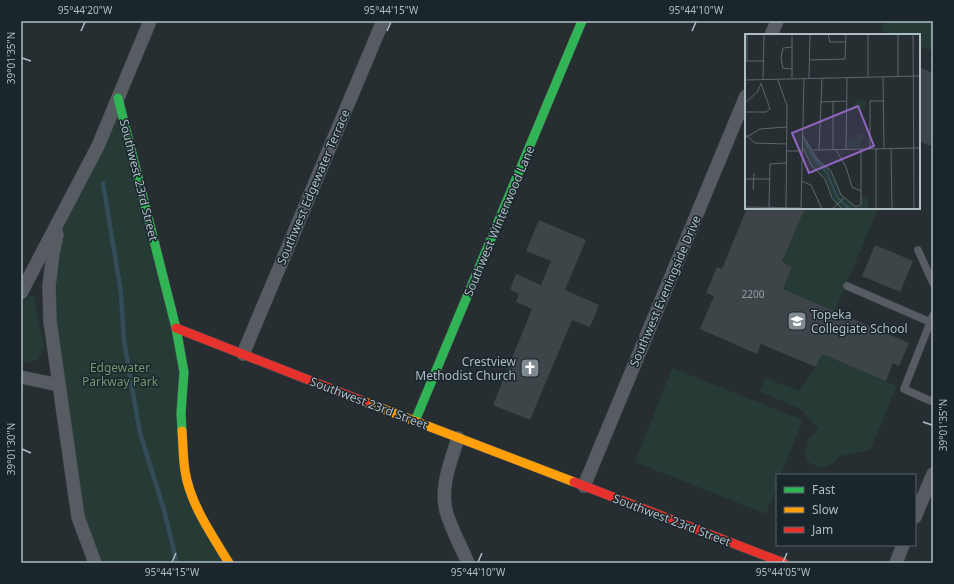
<svg xmlns="http://www.w3.org/2000/svg" width="954" height="584" viewBox="0 0 954 584" font-family="'Noto Sans',sans-serif">
	<style>
		.green { fill: #263a36 }
		.lines { fill: none; stroke-linecap: round; stroke-linejoin: round }
		.stream { stroke: #324c58; stroke-width: 4.5 }
		.building { fill: #3e4549 }
		.lane-casing { stroke: #444a4d; stroke-width: 8 }
		.street-casing { stroke: #444a4d; stroke-width: 14 }
		.fast-casing { stroke: #444a4d; stroke-width: 10 }
		.slow-casing { stroke: #444a4d; stroke-width: 10 }
		.jam-casing { stroke: #444a4d; stroke-width: 10 }
		.lane { stroke: #565c61; stroke-width: 7 }
		.street { stroke: #565c61; stroke-width: 13 }
		.fast { stroke: #30b455; stroke-width: 9 }
		.slow { stroke: #ff9f0a; stroke-width: 9 }
		.jam { stroke: #e5322d; stroke-width: 9 }
		.ticks { fill: none; stroke: #afbdc4; stroke-width: 1.5 }
		.labels { text-anchor: middle; dominant-baseline: central; stroke-width: 3; stroke-linejoin: round; paint-order: stroke }
		.number-label { font-size: 10px; fill: #939fa5 }
		.street-label { font-size: 12px; fill: #afbdc4; stroke: #1a262c }
		.poi-label { font-size: 12px; fill: #afbdc4; stroke: #1a262c; text-anchor: start }
		.park-label { font-size: 12px; fill: #70996f; stroke: #1a262c }
		.inset-river { fill: none; stroke: #324c58; stroke-width: 2 }
		.inset-road { fill: none; stroke: #5d676c; stroke-width: 1 }
		.view { fill: #9066c1; fill-opacity: 0.15; stroke: #9066c1; stroke-width: 2 }
		.inset-edge { fill: none; stroke: #afbdc4; stroke-width: 2 }
		.neatline { fill: none; stroke: #afbdc4; stroke-width: 1.5 }
		.ticks-label { font-size: 10px; text-anchor: middle; fill: #afbdc4 }
	</style>
	<rect width="100%" height="100%" fill="#262e32"/>
	<g class="green">
		<path d="M885,21H933V51L919,46V35H893L881,30Z"/>
		<path d="M118,98L176,328L185,472L229,563H95L93,558L59,385L53,254L68,205Z"/>
		<path d="M805,208H878L835,311L783,289L792,267L782,262Z"/>
		<path d="M28,296H34L44,347L38,360L23,363H21V307Z"/>
		<path d="M822,354L897,386L870,450L839,456C831,469 821,470 808,462L805,453L808,439L819,429L799,408L760,392L765,378L799,391L816,367Z"/>
		<path d="M672,368L803,420L781,475H777V486L766,514L635,462Z"/>
	</g>
	<g class="lines">
		<path class="stream" d="M103,183L121,293L124,341L140,433L164,510L177,563"/>
	</g>
	<g class="building">
		<path d="M919,67L933,73V138L930,146L919,141Z"/>
		<path d="M747,208H805L782,262L792,267L783,289L909,343L899,366L893,363L886,381L822,354L816,367L761,344L757,354L700,329L714,296L706,293L717,267L722,269Z"/>
		<path d="M539,220L586,240L565,290L599,305L590,327L572,320L530,420L493,405L532,309L516,302L519,294L510,290L516,274L541,285L551,261L526,251Z"/>
		<path d="M875,245L913,261L900,292L862,276Z"/>
	</g>
	<g class="lines">
		<g class="lane-casing">
			<g id="lane">
				<path d="M918,250L933,283"/>
				<path d="M847,286L930,322"/>
				<path d="M933,315L904,389L933,402"/>
			</g>
		</g>
		<g class="street-casing">
			<g id="street">
				<path d="M771,35L777,21"/>
				<path d="M55,229L57,235L53,254L49,286L50,321L78,517L95,563"/>
				<path d="M21,293L98,146L150,21"/>
				<path d="M243,354L383,21"/>
				<path d="M21,377L59,385"/>
				<path d="M458,438C451,461 440,486 446,511C451,529 461,546 468,563"/>
				<path d="M584,486L746,96"/>
				<path d="M915,517L933,474"/>
				<path d="M896,563L903,545"/>
			</g>
		</g>
		<g class="fast-casing">
			<g id="fast">
				<path d="M118,98L176,328L184,372L181,413L182,431"/>
				<path d="M415,421L582,21"/>
			</g>
		</g>
		<g class="slow-casing">
			<g id="slow">
				<path d="M365,402L574,482"/>
				<path d="M182,431C183,444 183,458 185,471C190,504 212,535 229,563"/>
			</g>
		</g>
		<g class="jam-casing">
			<g id="jam">
				<path d="M176,328L365,402"/>
				<path d="M574,482L784,563"/>
			</g>
		</g>
		<use href="#lane" class="lane"/>
		<use href="#street" class="street"/>
		<use href="#fast" class="fast"/>
		<use href="#slow" class="slow"/>
		<use href="#jam" class="jam"/>
	</g>
	<path class="ticks" d="M81,31L85,22M387,31L391,22M692,31L696,22M22,58L31,61M923,422L932,425M22,449L31,453M172,562L176,553M478,562L482,553M783,562L787,553"/>
	<defs>
		<g id="school-square" transform="scale(1)"><rect x="-9" y="-9" width="18" height="18" rx="4" fill="#7f8b91" stroke="#1a262c"/><path d="M0-5L7-2L0 1L-7-2ZM-4 1L0 2.5L4 1V4Q0 6-4 4Z" fill="#fff"/></g>
		<g id="church-square" transform="scale(1)"><rect x="-9" y="-9" width="18" height="18" rx="4" fill="#7f8b91" stroke="#1a262c"/><path d="M-1.2-6h2.4v3.5h3.3v2.4h-3.3V6h-2.4V-.1h-3.3v-2.4h3.3Z" fill="#fff"/></g>
	</defs>
	<g fill-rule="evenodd">
		<use href="#school-square" x="797" y="321"/>
		<use href="#church-square" x="530" y="368"/>
	</g>
	<g class="labels">
		<g class="number-label">
			<text x="753" y="294">2200</text>
		</g>
		<g class="street-label">
			<text transform="translate(139 180) rotate(76)">Southwest 23rd Street</text>
			<text transform="translate(313 187) rotate(-67)">Southwest Edgewater Terrace</text>
			<text transform="translate(499 221) rotate(-67)">Southwest Winterwood Lane</text>
			<text transform="translate(665 291) rotate(-67)">Southwest Eveningside Drive</text>
			<text transform="translate(369 403) rotate(21)">Southwest 23rd Street</text>
			<text transform="translate(672 520) rotate(21)">Southwest 23rd Street</text>
		</g>
		<g class="poi-label">
			<text x="811" y="314">Topeka<tspan x="811" dy="14">Collegiate School</tspan></text>
			<text x="516" y="361" text-anchor="end">Crestview<tspan x="516" dy="14">Methodist Church</tspan></text>
		</g>
		<g class="park-label">
			<text x="120" y="367">Edgewater<tspan x="120" dy="14">Parkway Park</tspan></text>
		</g>
	</g>
	<g transform="translate(745 34)">
		<rect width="175" height="175" fill="#262e32"/>
		<path d="M109 71a6 6 0 1 1 12 0a6 6 0 1 1-12 0ZM114,100H120L117,108L115,105V113H104V105H114L111,103ZM58,102L73,126L84,134L97,163L112,173L116,171V163H123V175H97L89,167L80,145L67,132L58,113Z" fill="#263a36"/>
		<path class="inset-river" d="M60,108L69,124L82,139L92,163L104,175"/>
		<path class="inset-road" d="M83,0L85,8H101M168,0L169,175M64,26L100,25L101,0M0,27H19M2,27V0M47,35L38,34L36,24L38,14L47,13M123,43V0M138,43L139,115M153,43V0M47,44V0M64,44L65,0M18,45L19,0M0,46L175,42M33,46L42,72L41,175M75,68L102,67M0,69L12,58L16,50M0,78H21L25,75L16,49M0,100L10,109L41,110M58,102L73,126L86,137L96,161L111,173L116,170V115M0,104L15,95L41,93M58,114L67,132L80,145L87,164L97,175M125,115V67H139M131,115V175M146,115L147,175M69,116L175,114M74,116L77,45M88,116V68M91,116L101,133L107,153L116,157M101,116L102,44M41,117H57M0,145H25M56,147L66,151L77,175M8,156L9,139M0,173L56,174M24,173L25,130L41,129M56,175L59,44M87,175L99,164"/>
		<path class="view" d="M113,72L129,112L64,139L47,99Z"/>
		<rect width="175" height="175" class="inset-edge"/>
	</g>
	<rect width="954" height="584" fill="none" stroke="#1a262c" stroke-width="44"/>
	<rect x="776" y="474" width="140" height="72" fill="#1a262c" stroke="#566269"/>
	<rect x="784" y="487" width="20" height="6" fill="#30b455" stroke="#566269"/>
	<text x="812" y="494" font-size="12" fill="#afbdc4">Fast</text>
	<rect x="784" y="507" width="20" height="6" fill="#ff9f0a" stroke="#566269"/>
	<text x="812" y="514" font-size="12" fill="#afbdc4">Slow</text>
	<rect x="784" y="527" width="20" height="6" fill="#e5322d" stroke="#566269"/>
	<text x="812" y="534" font-size="12" fill="#afbdc4">Jam</text>
	<rect x="22" y="22" width="910" height="540" class="neatline"/>
	<g class="ticks-label">
		<text x="85" y="14">95°44'20"W</text>
		<text x="391" y="14">95°44'15"W</text>
		<text x="696" y="14">95°44'10"W</text>
		<text transform="translate(11 58) rotate(-90)" y="4">39°01'35"N</text>
		<text transform="translate(943 425) rotate(-90)" y="4">39°01'35"N</text>
		<text transform="translate(11 449) rotate(-90)" y="4">39°01'30"N</text>
		<text x="172" y="576">95°44'15"W</text>
		<text x="478" y="576">95°44'10"W</text>
		<text x="783" y="576">95°44'05"W</text>
	</g>
</svg>
